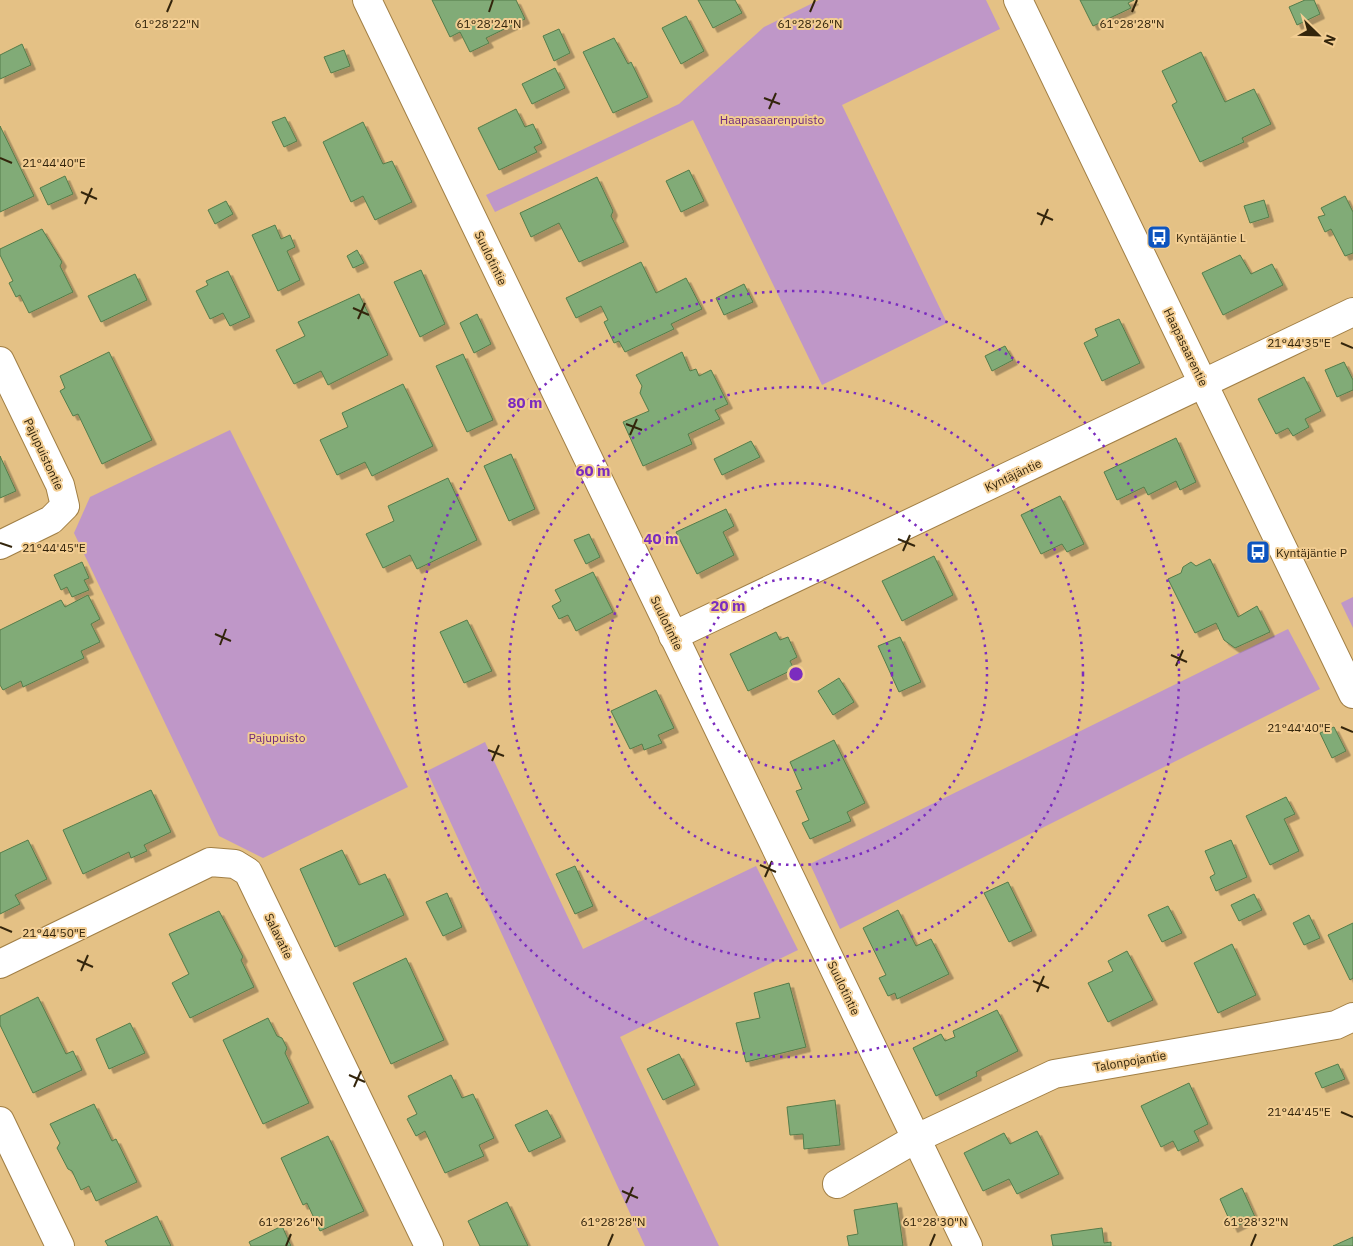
<svg xmlns="http://www.w3.org/2000/svg" width="1353" height="1246" viewBox="0 0 1353 1246" font-family="'IBM Plex Sans',sans-serif">
	<style>
		.green { fill: #bf97c8 }
		.building { fill: #81ab77; stroke: #547c4a; filter: url(#shadow) }
		.lines { fill: none; stroke-linecap: round; stroke-linejoin: round }
		.minor-casing { stroke: #a17f45; stroke-width: 30 }
		.minor { stroke: #fff; stroke-width: 28 }
		.ticks { fill: none; stroke: #33250c; stroke-width: 2 }
		.ring { fill: none; stroke: #7b2cbf; stroke-width: 2.5; stroke-dasharray: 2.5 5 }
		.labels { text-anchor: middle; dominant-baseline: central; stroke-width: 4; stroke-linejoin: round; paint-order: stroke }
		.park-label { font-size: 12px; fill: #6e287e; stroke: #f2cd92 }
		.poi-label { font-size: 12px; fill: #33250c; stroke: #f2cd92; text-anchor: start }
		.street-label { font-size: 12px; fill: #33250c; stroke: #f2cd92 }
		.ticks-label { font-size: 12px; text-anchor: middle; fill: #33250c; stroke: #f2cd92; stroke-width: 4; stroke-linejoin: round; paint-order: stroke }
		.centre { fill: #7b2cbf; stroke: #f2cd92; stroke-width: 2.5 }
		.ring-label { font-size: 15px; text-anchor: middle; font-weight: bold; fill: #7b2cbf; stroke: #f2cd92; stroke-width: 4; stroke-linejoin: round; paint-order: stroke }
	</style>
	<defs>
		<filter id="shadow"><feDropShadow dx="4.5" dy="4.5" stdDeviation="0" flood-color="#0004"/></filter>
	</defs>
	<rect width="100%" height="100%" fill="#e4c185"/>
	<g class="green">
		<path d="M819,0H986L1000,29L842,105L947,323L822,385L693,120L495,212L486,195L679,104L764,27Z"/>
		<path d="M230,430L408,787L263,858L219,836L74,533L90,497Z"/>
		<path d="M1353,597V628L1341,603Z"/>
		<path d="M1288,629L1320,689L840,929L810,864Z"/>
		<path d="M485,742L583,949L756,866L798,950L620,1037L719,1246H645L427,771Z"/>
	</g>
	<g class="building">
		<path d="M432,0H516L525,19L486,38L489,43L470,52L460,32L450,37Z"/>
		<path d="M698,0H735L742,13L713,28Z"/>
		<path d="M1080,0H1134L1128,3L1131,8L1093,26Z"/>
		<path d="M1305,0H1314L1320,14L1297,25L1289,7Z"/>
		<path d="M686,16L704,51L681,64L662,28Z"/>
		<path d="M559,29L570,53L554,61L543,36Z"/>
		<path d="M614,38L628,64L631,62L648,97L613,113L583,52Z"/>
		<path d="M22,44L31,65L0,79V55Z"/>
		<path d="M344,50L350,66L331,73L324,57Z"/>
		<path d="M1201,52L1225,102L1254,89L1271,124L1242,138L1244,142L1200,162L1172,105L1177,102L1162,71Z"/>
		<path d="M555,68L565,88L532,104L522,84Z"/>
		<path d="M516,109L525,127L533,124L542,143L534,147L537,152L499,170L478,128Z"/>
		<path d="M285,117L297,141L284,147L272,122Z"/>
		<path d="M363,122L383,164L392,161L412,202L375,220L363,196L351,202L323,142Z"/>
		<path d="M0,126L34,196L0,212Z"/>
		<path d="M689,170L704,201L681,212L666,181Z"/>
		<path d="M65,176L73,194L48,205L40,188Z"/>
		<path d="M597,177L613,211L611,216L624,242L579,262L559,223L531,237L520,213Z"/>
		<path d="M1345,196L1353,212V253L1345,256L1331,229L1325,232L1318,217L1325,215L1321,208Z"/>
		<path d="M1264,200L1269,217L1250,223L1244,206Z"/>
		<path d="M226,201L233,214L215,224L208,210Z"/>
		<path d="M275,225L281,239L290,235L295,247L287,251L300,280L278,291L252,235Z"/>
		<path d="M42,229L62,262L60,266L73,292L29,313L20,295L16,297L9,283L13,281L0,255V249Z"/>
		<path d="M357,250L364,263L353,268L347,256Z"/>
		<path d="M1240,255L1251,274L1272,264L1283,285L1223,315L1202,273Z"/>
		<path d="M641,262L656,293L686,278L702,309L671,324L674,329L625,352L619,341L614,343L604,322L608,320L601,306L576,318L566,298Z"/>
		<path d="M421,270L445,324L420,337L394,282Z"/>
		<path d="M228,271L250,317L230,326L223,313L210,319L196,291L208,285L206,281Z"/>
		<path d="M135,274L147,300L101,322L88,296Z"/>
		<path d="M744,284L753,302L724,315L716,298Z"/>
		<path d="M359,294L388,355L328,385L321,371L294,384L276,350L305,336L298,322Z"/>
		<path d="M477,314L491,344L474,353L460,323Z"/>
		<path d="M1119,319L1140,363L1102,381L1084,343L1098,336L1095,329Z"/>
		<path d="M1005,346L1013,360L992,371L985,356Z"/>
		<path d="M109,352L152,440L102,464L78,414L73,416L60,391L65,388L60,376Z"/>
		<path d="M682,352L690,371L696,369L699,376L711,370L728,404L715,410L720,419L688,434L692,444L643,466L623,422L649,411L640,393L642,386L636,375Z"/>
		<path d="M463,354L493,420L467,432L436,366Z"/>
		<path d="M1344,362L1353,380V390L1337,397L1325,370Z"/>
		<path d="M1304,377L1321,411L1305,419L1309,427L1293,436L1288,428L1276,434L1258,399Z"/>
		<path d="M403,384L433,446L372,476L365,462L337,475L320,440L348,427L342,413Z"/>
		<path d="M1176,438L1196,482L1180,490L1176,481L1148,495L1144,487L1117,500L1104,472Z"/>
		<path d="M751,441L760,457L722,475L714,459Z"/>
		<path d="M511,454L535,509L509,521L484,466Z"/>
		<path d="M0,456L16,491L0,498Z"/>
		<path d="M448,478L477,540L417,569L410,555L383,568L366,534L394,521L388,506Z"/>
		<path d="M1060,496L1084,544L1067,552L1062,544L1041,554L1021,515Z"/>
		<path d="M726,509L734,526L723,532L734,555L697,574L676,532Z"/>
		<path d="M589,534L600,557L586,564L574,540Z"/>
		<path d="M934,556L953,595L902,621L882,581Z"/>
		<path d="M1210,559L1238,617L1257,606L1270,632L1235,648L1224,640L1216,623L1195,633L1168,579L1181,573L1183,567L1191,562L1196,566Z"/>
		<path d="M82,562L89,578L84,580L89,590L72,597L67,587L61,590L54,575Z"/>
		<path d="M593,572L613,612L576,631L568,615L559,619L552,606L561,601L555,590Z"/>
		<path d="M88,595L100,619L91,624L100,642L81,651L84,658L23,687L21,681L3,690L0,685V630L61,600L65,607Z"/>
		<path d="M467,620L492,671L464,683L440,632Z"/>
		<path d="M776,632L780,640L788,637L797,657L790,661L794,669L748,691L730,654Z"/>
		<path d="M900,637L921,682L899,692L878,646Z"/>
		<path d="M839,678L854,702L833,715L818,691Z"/>
		<path d="M656,690L674,728L658,735L662,743L644,750L642,744L630,749L611,711Z"/>
		<path d="M1334,727L1346,751L1332,758L1320,733Z"/>
		<path d="M834,740L865,803L847,812L851,821L810,839L802,823L809,820L796,791L802,789L790,762Z"/>
		<path d="M151,790L171,832L144,845L147,851L131,858L129,852L83,874L63,830Z"/>
		<path d="M1286,797L1295,814L1284,819L1299,851L1270,865L1246,816Z"/>
		<path d="M28,840L47,879L15,895L20,904L0,914V853Z"/>
		<path d="M1231,840L1247,877L1216,891L1210,877L1215,874L1205,851Z"/>
		<path d="M342,850L359,885L385,874L404,915L335,947L300,869Z"/>
		<path d="M575,866L593,906L575,914L556,874Z"/>
		<path d="M1008,882L1032,931L1009,942L984,893Z"/>
		<path d="M447,893L462,927L443,936L426,902Z"/>
		<path d="M1254,894L1262,910L1239,921L1231,905Z"/>
		<path d="M1168,906L1182,933L1162,942L1148,915Z"/>
		<path d="M898,910L916,946L931,939L949,974L897,999L895,993L888,996L879,978L886,975L863,928Z"/>
		<path d="M219,911L243,957L241,960L254,987L190,1018L172,983L189,974L169,934Z"/>
		<path d="M1309,915L1320,938L1304,945L1293,923Z"/>
		<path d="M1353,923V978L1350,980L1328,935Z"/>
		<path d="M1232,944L1256,995L1218,1013L1194,963Z"/>
		<path d="M1127,951L1153,1000L1108,1022L1088,983L1113,971L1108,961Z"/>
		<path d="M406,958L444,1040L391,1064L353,983Z"/>
		<path d="M789,983L806,1047L746,1062L736,1023L760,1018L754,993Z"/>
		<path d="M38,997L66,1054L73,1051L82,1070L33,1093L0,1025V1016Z"/>
		<path d="M997,1010L1018,1051L976,1072L977,1076L936,1096L913,1048L941,1034L945,1041L955,1037L953,1031Z"/>
		<path d="M268,1018L277,1036L282,1038L287,1048L285,1053L309,1103L263,1124L223,1040Z"/>
		<path d="M130,1023L145,1053L109,1069L96,1039Z"/>
		<path d="M679,1054L695,1085L663,1100L647,1069Z"/>
		<path d="M1338,1064L1345,1079L1322,1088L1315,1073Z"/>
		<path d="M451,1075L462,1098L473,1094L494,1138L479,1145L484,1156L445,1173L425,1131L416,1136L407,1119L417,1114L408,1096Z"/>
		<path d="M1189,1083L1208,1124L1194,1131L1199,1141L1178,1151L1173,1141L1161,1147L1141,1106Z"/>
		<path d="M835,1100L840,1145L804,1149L803,1134L790,1135L787,1107Z"/>
		<path d="M94,1104L112,1141L116,1139L137,1182L96,1201L89,1186L81,1190L72,1171L68,1169L57,1148L60,1143L50,1124Z"/>
		<path d="M547,1110L561,1137L529,1152L515,1125Z"/>
		<path d="M1037,1131L1059,1174L1017,1194L1009,1179L983,1191L964,1153L1004,1133L1010,1144Z"/>
		<path d="M328,1136L364,1211L320,1231L307,1203L303,1205L281,1158Z"/>
		<path d="M1242,1188L1255,1217L1233,1228L1220,1199Z"/>
		<path d="M507,1202L528,1246H480L468,1221Z"/>
		<path d="M897,1203L903,1246H849L847,1236L858,1234L854,1210Z"/>
		<path d="M157,1216L171,1246H108L105,1241Z"/>
		<path d="M282,1226L291,1246H251L249,1242Z"/>
		<path d="M1102,1228L1104,1243L1111,1242V1246H1053L1051,1235Z"/>
		<path d="M1353,1237V1246H1333Z"/>
	</g>
	<g class="lines">
		<g class="minor-casing">
			<g id="minor">
				<path d="M367,0L968,1246"/>
				<path d="M1018,0L1353,694"/>
				<path d="M0,361L60,485L65,506L51,520L0,545"/>
				<path d="M673,636L1353,312"/>
				<path d="M0,964L210,862L235,864L248,872L429,1246"/>
				<path d="M0,1121L60,1246"/>
				<path d="M837,1184L917,1138L1054,1074L1336,1025L1353,1017"/>
			</g>
		</g>
		<use href="#minor" class="minor"/>
	</g>
	<path class="ticks" d="M167,12L172,0M489,12L493,0M810,12L815,0M1132,12L1137,0M764,98L780,104M769,109L776,93M0,158L12,163M81,192L97,199M85,204L92,188M1037,213L1053,220M1041,225L1048,209M353,308L369,315M358,319L365,303M1341,343L1353,348M626,424L642,430M630,435L637,419M898,539L915,546M0,543L12,547M903,551L910,535M215,634L231,641M220,645L226,629M1171,655L1187,662M1176,666L1183,650M1341,727L1353,732M488,750L504,756M492,761L499,745M760,865L776,872M765,877L772,861M0,927L12,932M77,960L93,967M81,971L88,955M1033,981L1049,988M1037,992L1044,976M349,1075L365,1082M354,1087L361,1071M1341,1112L1353,1117M622,1191L638,1198M626,1203L633,1187M286,1246L291,1234M608,1246L613,1234M930,1246L935,1234M1251,1246L1256,1234"/>
	<g class="ring">
		<circle cx="796" cy="674" r="96"/>
		<circle cx="796" cy="674" r="191"/>
		<circle cx="796" cy="674" r="287"/>
		<circle cx="796" cy="674" r="383"/>
	</g>
	<defs>
		<g id="bus-square" transform="scale(1.25)"><rect x="-9" y="-9" width="18" height="18" rx="4" fill="#0d54bf" stroke="#f2cd92"/><path d="M-5-6H5V4H4V6H2V4H-2V6H-4V4H-5ZM-3.5-4V0h7V-4ZM-3.5 1.2v1.5H-2V1.2ZM2 1.2v1.5H3.5V1.2Z" fill="#fff"/></g>
	</defs>
	<g fill-rule="evenodd">
		<use href="#bus-square" x="1159" y="237"/>
		<use href="#bus-square" x="1258" y="552"/>
	</g>
	<g class="labels">
		<g class="park-label">
			<text x="772" y="119">Haapasaarenpuisto</text>
			<text x="277" y="737">Pajupuisto</text>
		</g>
		<g class="poi-label">
			<text x="1176" y="237">Kyntäjäntie L</text>
			<text x="1276" y="552">Kyntäjäntie P</text>
		</g>
		<g class="street-label">
			<text transform="translate(491 258) rotate(64)">Suulotintie</text>
			<text transform="translate(1186 347) rotate(64)">Haapasaarentie</text>
			<text transform="translate(44 454) rotate(65)">Pajupuistontie</text>
			<text transform="translate(1013 475) rotate(-25)">Kyntäjäntie</text>
			<text transform="translate(667 623) rotate(64)">Suulotintie</text>
			<text transform="translate(279 936) rotate(64)">Salavatie</text>
			<text transform="translate(844 988) rotate(64)">Suulotintie</text>
			<text transform="translate(1130 1061) rotate(-10)">Talonpojantie</text>
		</g>
	</g>
	<g class="ticks-label">
		<text x="167" y="28">61°28'22"N</text>
		<text x="489" y="28">61°28'24"N</text>
		<text x="810" y="28">61°28'26"N</text>
		<text x="1132" y="28">61°28'28"N</text>
		<text x="54" y="167">21°44'40"E</text>
		<text x="1299" y="347">21°44'35"E</text>
		<text x="54" y="552">21°44'45"E</text>
		<text x="1299" y="732">21°44'40"E</text>
		<text x="54" y="937">21°44'50"E</text>
		<text x="1299" y="1116">21°44'45"E</text>
		<text x="291" y="1226">61°28'26"N</text>
		<text x="613" y="1226">61°28'28"N</text>
		<text x="935" y="1226">61°28'30"N</text>
		<text x="1256" y="1226">61°28'32"N</text>
	</g>
	<circle cx="796" cy="674" r="8" class="centre"/>
	<g class="ring-label">
		<text x="525" y="408">80 m</text>
		<text x="593" y="476">60 m</text>
		<text x="661" y="544">40 m</text>
		<text x="728" y="611">20 m</text>
	</g>
	<g transform="translate(1318 35) rotate(113)" stroke="#f2cd92" stroke-width="4" paint-order="stroke">
	<path d="M0-4L9 19L0 12L-9 19Z" fill="#33250c"/>
	<text y="-8" font-size="14" font-weight="bold" text-anchor="middle" fill="#33250c">N</text>
	</g>
</svg>
